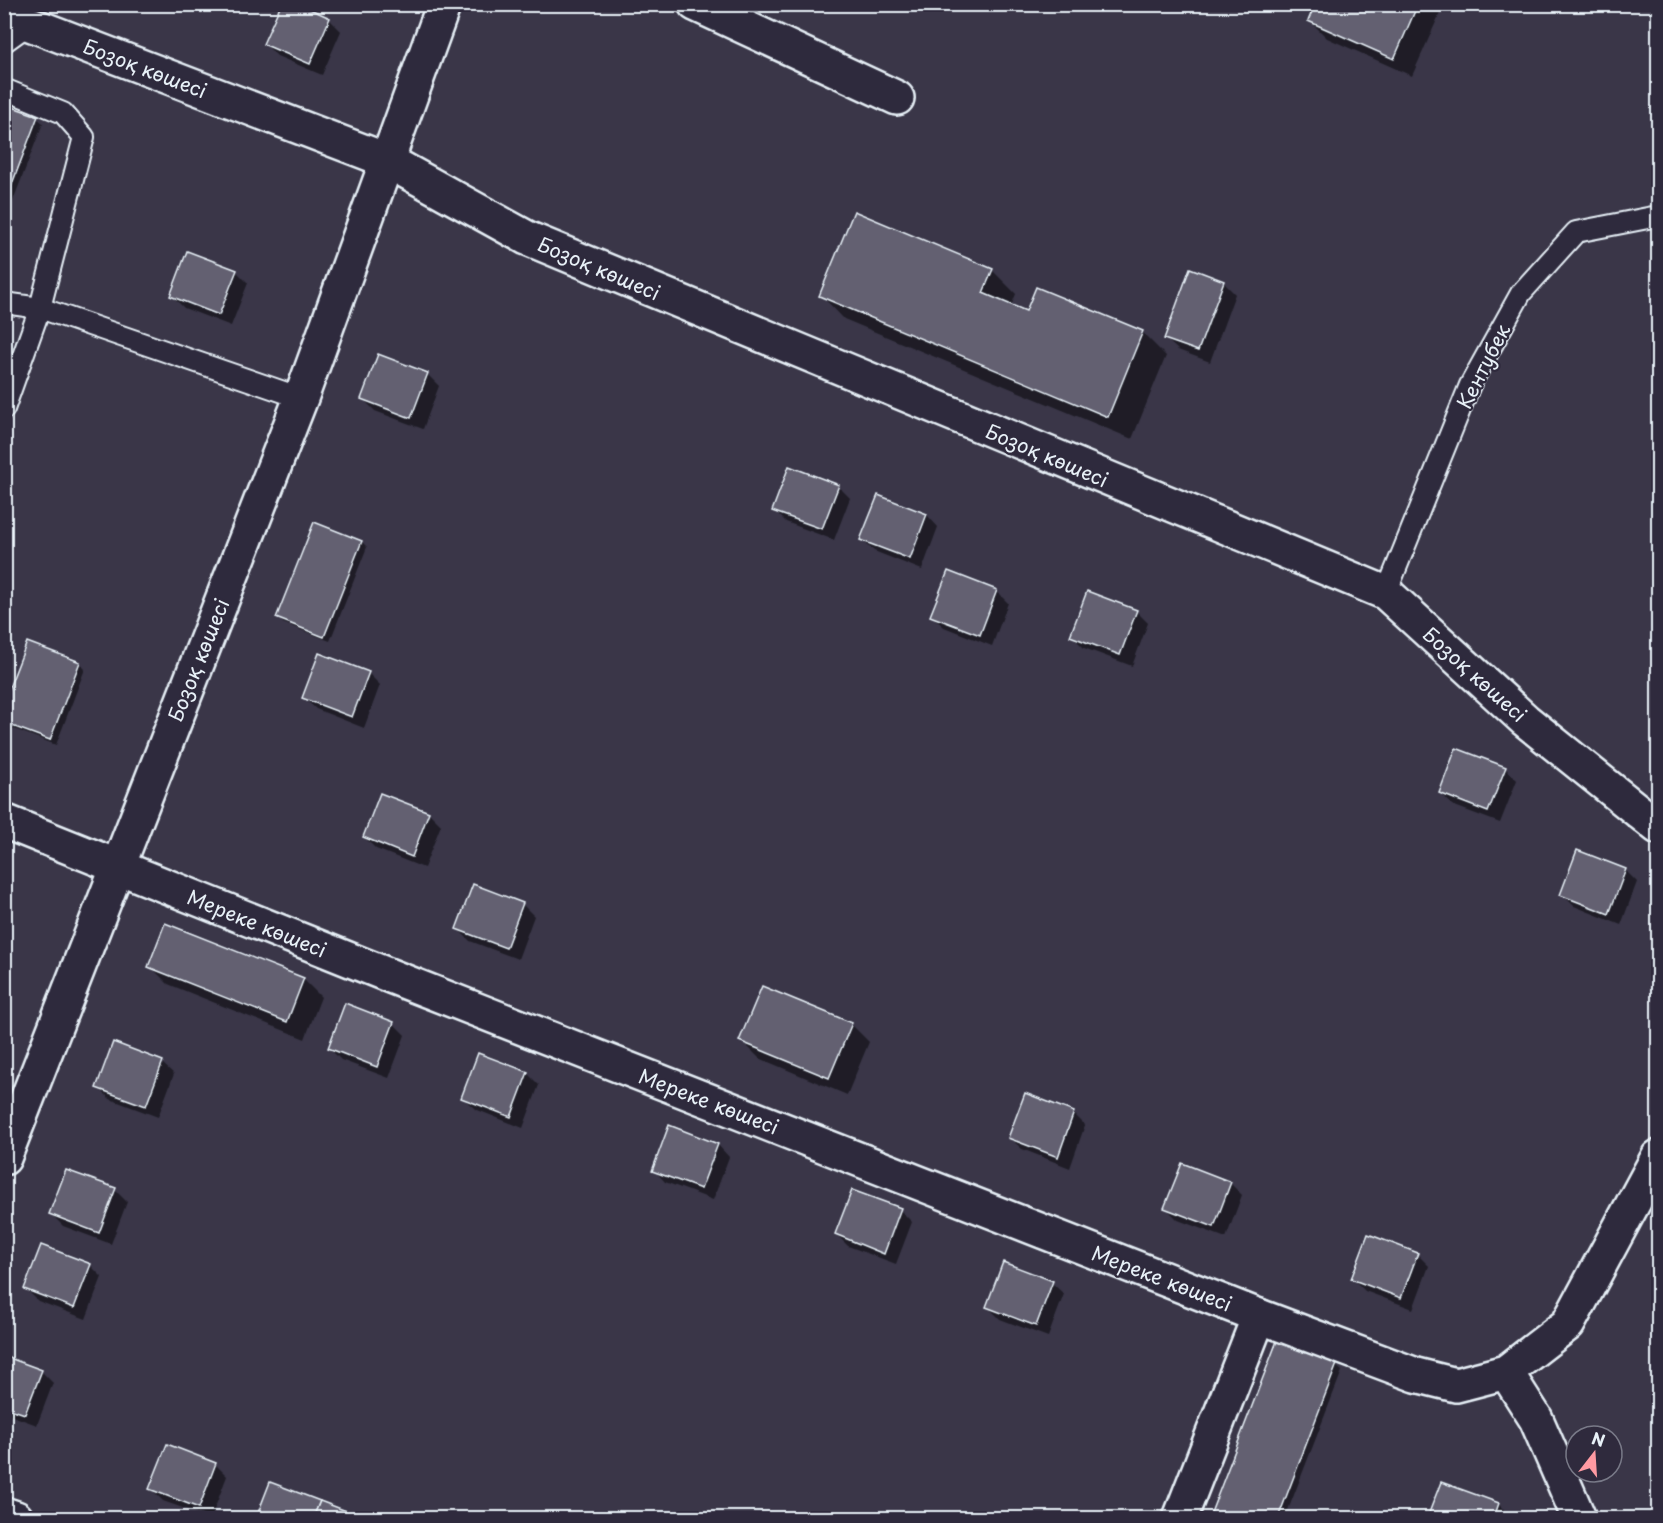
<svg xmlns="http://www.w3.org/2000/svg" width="1663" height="1523" viewBox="0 0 1663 1523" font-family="'Playpen Sans',sans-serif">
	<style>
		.shadow { fill: #0007 }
		.building { fill: #636171; stroke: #e8f1f8; stroke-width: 1.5 }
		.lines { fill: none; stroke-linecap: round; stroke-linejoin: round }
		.lane-casing { stroke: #e8f1f8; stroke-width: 24 }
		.street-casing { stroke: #e8f1f8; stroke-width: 38 }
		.lane { stroke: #2f2a3d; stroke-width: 20 }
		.street { stroke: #2f2a3d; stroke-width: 33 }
		.labels { text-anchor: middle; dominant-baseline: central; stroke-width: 4.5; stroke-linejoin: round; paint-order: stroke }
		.street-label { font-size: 20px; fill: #e8f1f8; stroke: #2f2a3d }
	</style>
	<rect width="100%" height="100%" fill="#3a3648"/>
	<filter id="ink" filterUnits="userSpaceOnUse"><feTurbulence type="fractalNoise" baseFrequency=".0167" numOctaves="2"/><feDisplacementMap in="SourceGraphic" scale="12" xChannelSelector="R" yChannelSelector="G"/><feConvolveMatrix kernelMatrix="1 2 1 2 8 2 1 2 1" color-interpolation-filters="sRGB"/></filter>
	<g filter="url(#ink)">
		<g class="shadow">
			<path d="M1316,4H1444L1412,76L1327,38L1309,20Z"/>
			<path d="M329,19L341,31L322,75L277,56L265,44Z"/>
			<path d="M4,105L37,118L43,123L4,224Z"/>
			<path d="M992,270L1016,294L1011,306L1027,312L1037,289L1143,333L1166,356L1132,439L844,319L821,295Z"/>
			<path d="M236,271L248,283L231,326L184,308L172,296Z"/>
			<path d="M1223,282L1235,294L1210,362L1178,350L1166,339Z"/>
			<path d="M427,374L439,386L423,429L375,411L363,399Z"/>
			<path d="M838,486L850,498L834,540L786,522L774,510Z"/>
			<path d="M927,515L938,527L922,570L874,551L862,540Z"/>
			<path d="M362,542L367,547L330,641L283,623L278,617Z"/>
			<path d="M996,591L1008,603L992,646L944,627L932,616Z"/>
			<path d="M1136,611L1148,623L1132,666L1084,648L1072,636Z"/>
			<path d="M28,644L80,664L85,669L56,745L4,725V705Z"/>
			<path d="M368,673L380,685L364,728L316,709L304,698Z"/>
			<path d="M1505,768L1517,780L1500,823L1452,805L1441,793Z"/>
			<path d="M429,813L441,825L424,868L376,849L364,837Z"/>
			<path d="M1625,870L1637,882L1621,925L1574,906L1562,894Z"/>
			<path d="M522,904L534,916L518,959L470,941L458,929Z"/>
			<path d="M150,966L303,979L321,997L305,1039L168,984Z"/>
			<path d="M393,1023L405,1035L389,1078L341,1060L329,1048Z"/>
			<path d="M851,1024L869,1042L847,1095L759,1058L741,1040Z"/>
			<path d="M162,1063L174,1074L158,1117L110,1099L98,1087Z"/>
			<path d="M527,1073L539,1085L523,1128L475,1109L463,1098Z"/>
			<path d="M1073,1113L1085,1125L1070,1168L1022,1149L1010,1138Z"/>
			<path d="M669,1127L718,1145L729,1157L713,1200L665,1182L654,1170Z"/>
			<path d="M1230,1183L1242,1195L1226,1238L1178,1220L1166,1208Z"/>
			<path d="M115,1190L127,1202L111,1244L63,1226L51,1214Z"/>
			<path d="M852,1192L900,1210L912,1222L896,1264L848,1246L836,1234Z"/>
			<path d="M1417,1254L1429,1266L1413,1309L1365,1291L1353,1279Z"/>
			<path d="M90,1265L102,1277L86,1319L38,1301L26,1289Z"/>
			<path d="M1052,1283L1064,1294L1048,1337L1000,1319L988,1307Z"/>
			<path d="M1278,1343L1336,1366L1342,1371L1285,1518H1210Z"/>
			<path d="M4,1357L41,1371L53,1383L37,1425L4,1413Z"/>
			<path d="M215,1464L227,1476L211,1518L163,1501L151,1489Z"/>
			<path d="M271,1484L361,1518H258Z"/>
			<path d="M1442,1484L1499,1505L1504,1510L1501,1518H1429Z"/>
		</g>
		<g class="building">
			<path d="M281,4H299L330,18L310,64L263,44Z"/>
			<path d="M1315,4H1418L1394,59L1308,21Z"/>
			<path d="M4,104L38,116L4,205Z"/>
			<path d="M854,211L993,269L983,293L1026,311L1036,287L1143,331L1108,417L819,296Z"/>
			<path d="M187,251L237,270L219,315L170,296Z"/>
			<path d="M1190,268L1224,281L1198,351L1164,339Z"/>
			<path d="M378,354L428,373L411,418L361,399Z"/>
			<path d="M789,466L839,485L822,529L772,511Z"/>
			<path d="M878,495L927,514L910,559L860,540Z"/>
			<path d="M314,522L362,541L324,637L276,618Z"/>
			<path d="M948,571L997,590L980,635L930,616Z"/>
			<path d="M1087,591L1137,610L1120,655L1070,636Z"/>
			<path d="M27,642L80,662L50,740L4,723V701Z"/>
			<path d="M319,653L369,672L352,717L302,698Z"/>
			<path d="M1456,748L1506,767L1488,812L1439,793Z"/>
			<path d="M380,793L429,812L412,857L363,837Z"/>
			<path d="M1577,850L1626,869L1609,914L1560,895Z"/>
			<path d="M473,884L523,903L506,948L456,929Z"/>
			<path d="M165,923L304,978L287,1022L148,967Z"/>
			<path d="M762,986L852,1023L829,1078L739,1041Z"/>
			<path d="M345,1003L394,1022L377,1067L328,1048Z"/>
			<path d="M113,1042L163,1061L146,1106L96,1088Z"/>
			<path d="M478,1053L528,1072L511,1117L461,1098Z"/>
			<path d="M1025,1093L1074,1112L1058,1157L1008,1138Z"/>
			<path d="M669,1125L718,1144L701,1189L652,1171Z"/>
			<path d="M1182,1163L1231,1182L1214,1227L1164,1208Z"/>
			<path d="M66,1170L116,1188L99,1233L49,1214Z"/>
			<path d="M852,1190L901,1208L884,1254L835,1234Z"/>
			<path d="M1368,1234L1418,1253L1401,1298L1351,1279Z"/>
			<path d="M41,1245L91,1264L74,1308L24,1289Z"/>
			<path d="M1003,1262L1053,1281L1036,1326L986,1307Z"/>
			<path d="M1277,1341L1337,1364L1278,1518H1209Z"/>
			<path d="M4,1356L42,1370L25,1414L4,1407Z"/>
			<path d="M167,1444L216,1463L199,1508L149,1489Z"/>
			<path d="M270,1482L320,1501L313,1518H256Z"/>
			<path d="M1441,1482L1499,1503L1494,1518H1427Z"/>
			<path d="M320,1501L365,1518H313Z"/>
		</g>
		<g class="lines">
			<g class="lane-casing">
				<g id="lane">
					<path d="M4,42L29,24"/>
					<path d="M4,89L63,113L84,137L40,308L4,409"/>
					<path d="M4,303L40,308L301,398"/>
					<path d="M1386,593L1470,385L1521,293L1576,232L1658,216"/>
				</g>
			</g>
			<g class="street-casing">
				<g id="street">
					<path d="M695,4L897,98"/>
					<path d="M4,14L386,160L527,238L1386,593L1525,720L1658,827"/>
					<path d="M4,821L393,977L1259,1316L1416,1375L1456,1385L1506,1372L1568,1324L1658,1157"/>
					<path d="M4,1158L301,398L444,4"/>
					<path d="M1506,1372L1536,1419L1579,1518"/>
					<path d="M4,1514L16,1518"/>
					<path d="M1180,1518L1259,1316"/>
				</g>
			</g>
			<use href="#lane" class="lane"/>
			<use href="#street" class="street"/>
		</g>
	</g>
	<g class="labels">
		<g class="street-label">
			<text transform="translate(145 68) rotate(21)">Бозоқ көшесі</text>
			<text transform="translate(599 268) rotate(23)">Бозоқ көшесі</text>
			<text transform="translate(1483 366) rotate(-63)">Кентубек</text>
			<text transform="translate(1047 455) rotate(23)">Бозоқ көшесі</text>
			<text transform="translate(198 660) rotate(-68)">Бозоқ көшесі</text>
			<text transform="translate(1475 674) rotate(42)">Бозоқ көшесі</text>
			<text transform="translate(257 923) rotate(22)">Мереке көшесі</text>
			<text transform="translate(709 1101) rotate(21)">Мереке көшесі</text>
			<text transform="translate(1162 1278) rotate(21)">Мереке көшесі</text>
		</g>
	</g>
	<rect width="1663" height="1523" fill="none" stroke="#2f2a3d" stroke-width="24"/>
	<rect x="12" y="12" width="1639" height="1499" fill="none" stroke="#e8f1f8" stroke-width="2" filter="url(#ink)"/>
	<g transform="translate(1594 1454) rotate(17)"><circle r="28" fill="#2f2a3d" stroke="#797a88" stroke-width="1.5"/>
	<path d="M0-4.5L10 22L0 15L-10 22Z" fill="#ff9aa2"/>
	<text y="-9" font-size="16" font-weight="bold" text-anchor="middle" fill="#e8f1f8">N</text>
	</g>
</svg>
